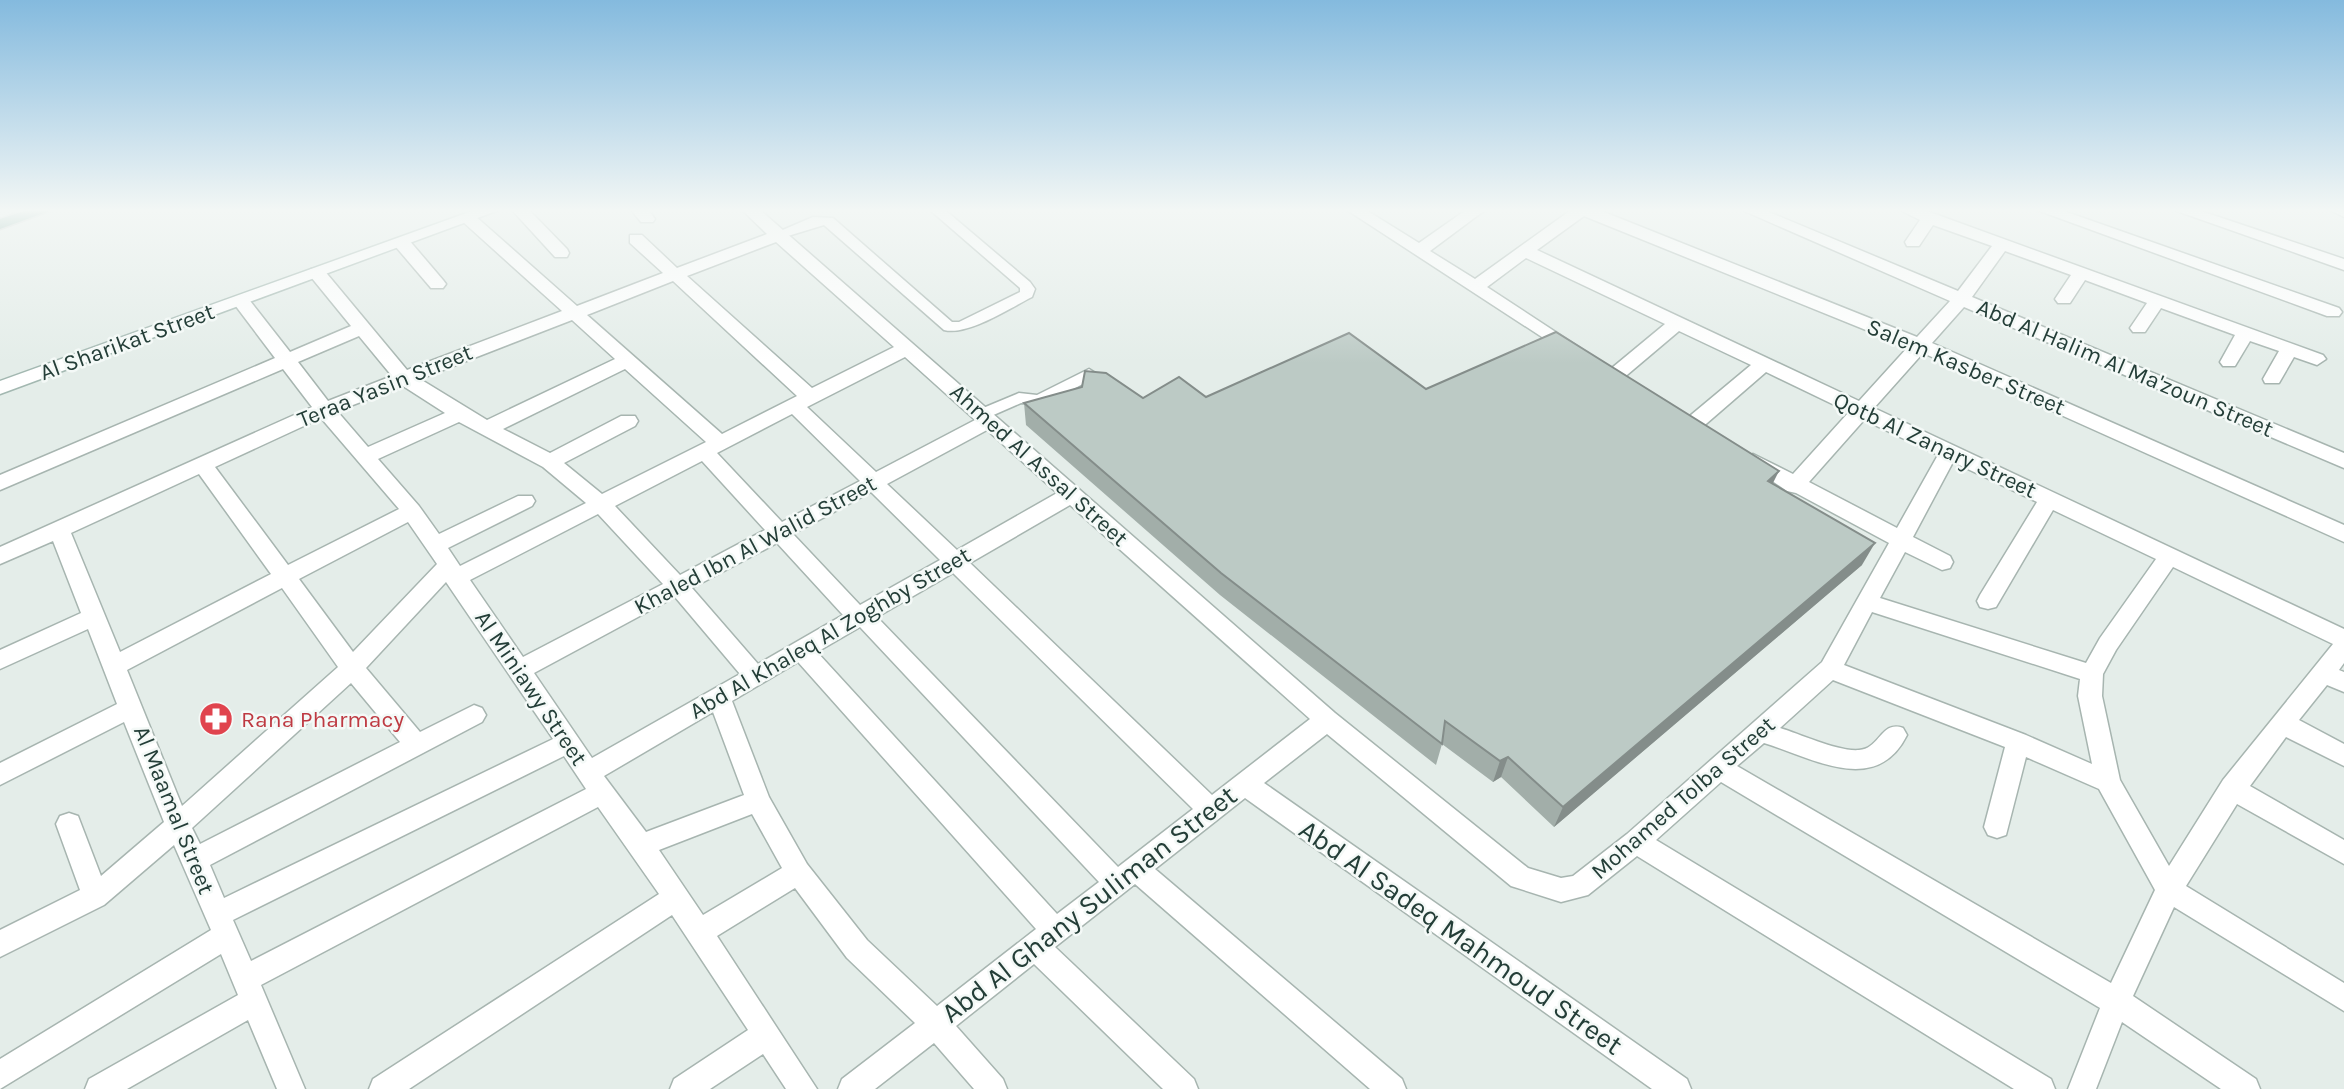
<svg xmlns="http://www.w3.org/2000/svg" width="2344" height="1089" viewBox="0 0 2344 1089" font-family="Karla,sans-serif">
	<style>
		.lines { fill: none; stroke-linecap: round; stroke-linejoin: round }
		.service-casing { stroke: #a7b5b0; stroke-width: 3 }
		.minor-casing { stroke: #a7b5b0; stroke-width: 3 }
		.secondary-casing { stroke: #a3b8b1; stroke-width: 3 }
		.primary-casing { stroke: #c2c9c7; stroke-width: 3 }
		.service { fill: #fff; fill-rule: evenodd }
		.minor { fill: #fff; fill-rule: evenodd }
		.secondary { fill: #fff; fill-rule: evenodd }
		.primary { fill: #6aa094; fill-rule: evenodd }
		.wall { fill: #a2aea9 }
		.shaded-wall { fill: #848d8a }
		.building { fill: #bccac5; stroke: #848d8a; stroke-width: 2 }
		.labels { text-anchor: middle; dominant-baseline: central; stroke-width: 5; stroke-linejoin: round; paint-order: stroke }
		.street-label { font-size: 23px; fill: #243e38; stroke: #f4f9f7 }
		.health-label { font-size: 23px; fill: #be3a42; stroke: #f4f9f7; text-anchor: start }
		.near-street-label { font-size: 28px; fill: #243e38; stroke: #f4f9f7 }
	</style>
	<rect width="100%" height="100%" fill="#e4ede9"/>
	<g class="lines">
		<g class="service-casing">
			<g id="service">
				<path d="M930,210H945L1030,282L1035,289L1032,297C1010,308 968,336 944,330L824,225L778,239L771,235L813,217L833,218L952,322H959L1020,292V288Z"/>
				<path d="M1089,369L1097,374L1094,378L1045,404L1021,403L982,420L974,415L976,411L1019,393L1037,395Z"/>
			</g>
		</g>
		<g class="minor-casing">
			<g id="minor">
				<path d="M512,210H529L567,249L569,253L567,257H555Z"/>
				<path d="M631,210H648L655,219L653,222H641Z"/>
				<path d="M742,210H760L1335,713L1528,868L1561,878L1573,876L1627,834L1822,662L1889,543L1796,493L1787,491L1743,461L1753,454L1793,474L1849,412L1766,372L1699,430H1685L1682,425L1685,420L1751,365L1679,331L1621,380H1607L1605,376L1607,372L1665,324L1526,258L1487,287L1583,350L1580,354H1568L1347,210H1366L1419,243L1466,210H1485L1430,251L1475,279L1571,210H1599L1917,337L1950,301L1742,210H1764L1958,291L1992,246L1933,225L1919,246H1907L1905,242L1920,220L1900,210H1924L2323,355L2326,359L2317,365L2294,357L2279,383H2265L2263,379L2279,351L2250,341L2235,366H2223L2220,362L2235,335L2161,308L2145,332H2133L2130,328L2147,303L2085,280L2070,303H2058L2055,299L2071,275L2005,251L1972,297L2344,453V468L1964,307L1932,343L2344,525V542L1923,353L1874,408L2344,629V663L2339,670L2344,672V692L2327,685L2299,720L2344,744V766L2286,737L2250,786L2344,840V864L2237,804L2186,886L2344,983V1011L2174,907L2133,996L2256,1079L2260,1089H2221L2122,1022L2096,1089H2068L2100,1008L1721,782L1656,840L2051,1079L2055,1089H2014L1637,856L1588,895L1561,902L1511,886L1327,734L1264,783L1687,1079L1691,1089H1652L1245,798L1155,869L1402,1079L1406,1089H1370L1135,884L1055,947L1194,1079L1198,1089H1163L1034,964L956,1026L1003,1079L1007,1089H974L934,1043L875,1089H838L842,1079L915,1023L847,958L795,888L717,936L817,1089H786L763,1054L710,1089H670L674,1079L748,1030L672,915L409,1089H369L373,1079L659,894L598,807L261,985L305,1089H277L248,1020L127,1089H85L89,1079L238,995L221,954L0,1089V1059L211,930L174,845L104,905L0,957V930L80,890L56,824L60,816L69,813L78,816L101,876L164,822L124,722L0,785V763L117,704L88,629L0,669V650L81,613L53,541L0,564V547L312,407L283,369L0,490V475L275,358L232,301L235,297H247L290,352L351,326L311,277L308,273L311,269H323L407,370L562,311L462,221V215H474L577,306L663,273L630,243V235H642L677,268L767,234ZM1584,216L1908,347L1859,401L1537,250ZM776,242L894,347L812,388L687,276ZM673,281L797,396L722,434L587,315ZM572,320L615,359L487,420L420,379ZM359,336L392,376L328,401L298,362ZM905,357L975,420L876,472L807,407ZM625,369L706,442L602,494L564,463L635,426L638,421L635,416H621L550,453L503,429ZM403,386L445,413L368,447L337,411ZM792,414L860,481L782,522L717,453ZM321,418L399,509L288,565L215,467ZM1864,420L1938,455L1897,528L1809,482ZM459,422L543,467L586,503L460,566L448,548L532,506L535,501L532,496H518L439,534L419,506L378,459ZM987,430L1057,493L957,550L887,484ZM702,461L765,530L680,575L615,506ZM1953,462L2037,502L1980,595L1977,601L1980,607L1988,609L1996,607L2053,510L2156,559L2100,638L2086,663L1880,598L1905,552L1942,570L1950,568L1953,562L1950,556L1913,537ZM199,474L271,574L120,652L71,533ZM871,492L940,560L860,605L793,534ZM1070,505L1310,719L1212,795L970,563ZM598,514L663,584L523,657L470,580ZM408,522L437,564L353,652L299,579ZM777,543L843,615L758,664L692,588ZM2173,567L2333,644L2223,780L2169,866L2120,780L2102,696L2103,674L2116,650ZM953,573L1193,809L1118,867L877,617ZM446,582L553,739L224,898L210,865L482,722L486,715L482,708L474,705L420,732L366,668ZM282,588L338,667L182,806L127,670ZM675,597L740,674L592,758L534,673ZM1872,612L2080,679L2078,696L2092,764L2026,735L1844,665ZM860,627L1099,882L1057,914L817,652ZM798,662L1036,929L937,1006L867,940L807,864L769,797L732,701ZM1833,680L2005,747L1984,827L1988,835L1997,838L2006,835L2026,757L2099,789L2155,890L2111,983L1737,766L1764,743C1813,758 1876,797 1907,735L1903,728C1881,720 1880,749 1859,750C1839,752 1800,734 1780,728ZM351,683L400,742L200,844L192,828ZM713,712L744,795L646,832L604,776ZM564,756L586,789L251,961L233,920ZM752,814L782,868L703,915L659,850Z"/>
				<path d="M2037,210H2061L2339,308L2342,312L2339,316H2327Z"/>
				<path d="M2174,210H2198L2344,259V270Z"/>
				<path d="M2330,210H2344V217Z"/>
				<path d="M402,238L408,239L443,280L446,284L443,288H431L396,247L394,243Z"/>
			</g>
		</g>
		<g class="secondary-casing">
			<path id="secondary" d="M475,210H499L0,394V381Z"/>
		</g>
		<g class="primary-casing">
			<path id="primary" d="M27,210H52L0,229V219Z"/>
		</g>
		<use href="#service" class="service"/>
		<use href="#minor" class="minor"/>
		<use href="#secondary" class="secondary"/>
		<use href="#primary" class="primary"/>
	</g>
	<path class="wall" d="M1426,389L1772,484L1862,565L1554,827L1501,777L1493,782L1442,744L1436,765L1220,595L1026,425L1024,403L1143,398L1206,397Z"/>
	<g class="shaded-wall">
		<path d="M1779,471L1768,493V481Z"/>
		<path d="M1875,543L1862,565L1554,827L1563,807Z"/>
		<path d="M1508,757L1501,777L1493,782L1500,761Z"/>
	</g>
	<path class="building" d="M1556,332L1779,471L1768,481L1875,543L1563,807L1508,757L1500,761L1445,721L1442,744L1221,573L1024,403L1082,387L1085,371L1106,373L1143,398L1179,377L1206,397L1349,333L1426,389Z"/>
	<linearGradient id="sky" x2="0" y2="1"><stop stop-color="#84bade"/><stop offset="0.58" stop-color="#f3f7f5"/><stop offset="1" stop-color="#f3f7f5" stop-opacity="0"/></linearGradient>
	<rect width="2344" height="363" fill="url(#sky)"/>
	<defs>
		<g id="pharmacy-disc" transform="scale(1.75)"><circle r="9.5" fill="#e0444e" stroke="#f4f9f7"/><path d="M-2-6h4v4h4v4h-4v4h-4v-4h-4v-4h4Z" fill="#fff"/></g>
	</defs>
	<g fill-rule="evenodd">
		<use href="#pharmacy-disc" x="216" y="719"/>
	</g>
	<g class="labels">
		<g class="street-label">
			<text transform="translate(127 342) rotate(-20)">Al Sharikat Street</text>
			<text transform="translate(1966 367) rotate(23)">Salem Kasber Street</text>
			<text transform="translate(2125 368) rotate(23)">Abd Al Halim Al Ma'zoun Street</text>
			<text transform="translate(385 386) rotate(-22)">Teraa Yasin Street</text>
			<text transform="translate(1935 445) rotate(25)">Qotb Al Zanary Street</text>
			<text transform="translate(1039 465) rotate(42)">Ahmed Al Assal Street</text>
			<text transform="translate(755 545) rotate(-28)">Khaled Ibn Al Walid Street</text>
			<text transform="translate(830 633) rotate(-30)">Abd Al Khaleq Al Zoghby Street</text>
			<text transform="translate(531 688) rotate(56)">Al Miniawy Street</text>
			<text transform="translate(1683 798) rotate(-41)">Mohamed Tolba Street</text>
			<text transform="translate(174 810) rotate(68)">Al Maamal Street</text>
		</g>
		<g class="health-label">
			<text x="241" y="719">Rana Pharmacy</text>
		</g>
		<g class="near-street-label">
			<text transform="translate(1089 904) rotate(-38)">Abd Al Ghany Suliman Street</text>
			<text transform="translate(1461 937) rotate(35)">Abd Al Sadeq Mahmoud Street</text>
		</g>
	</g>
</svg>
